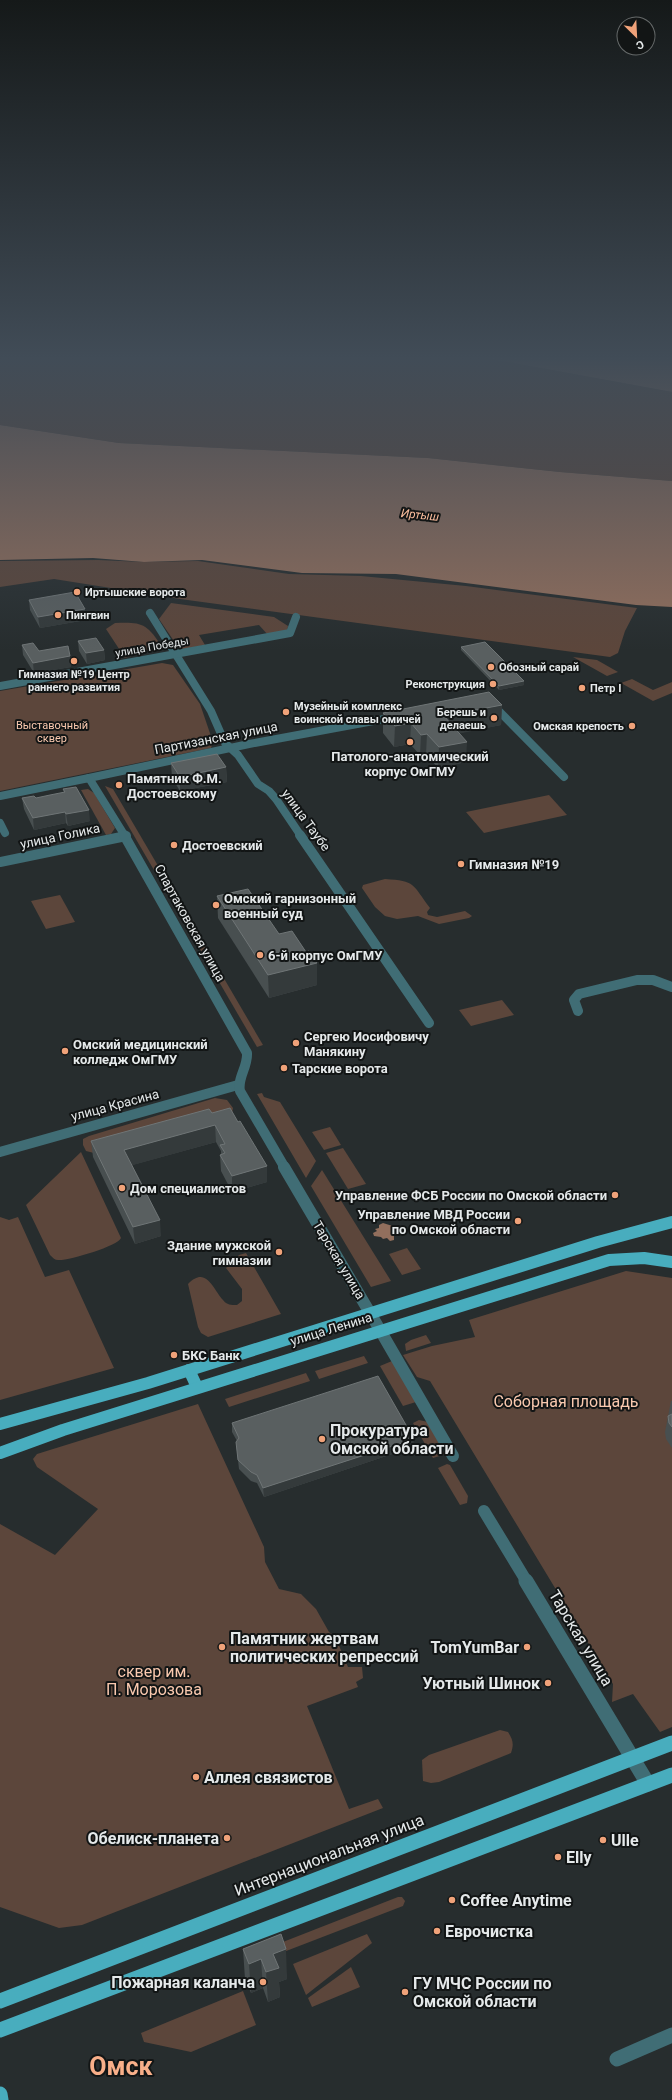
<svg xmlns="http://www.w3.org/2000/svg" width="672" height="2100" viewBox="0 0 672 2100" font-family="Roboto,sans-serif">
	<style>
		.green { fill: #5c463b }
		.water { fill: #926f5d }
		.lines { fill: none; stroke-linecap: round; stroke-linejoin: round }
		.minor-far3 { stroke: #406d75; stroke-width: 8 }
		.minor-far2 { stroke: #406d75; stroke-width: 10 }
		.minor-far1 { stroke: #406d75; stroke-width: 12 }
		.minor { stroke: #406d75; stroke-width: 15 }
		.tertiary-far2 { stroke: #406d75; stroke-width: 8 }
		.tertiary-far1 { stroke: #406d75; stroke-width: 10 }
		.tertiary { stroke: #406d75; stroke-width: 12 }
		.primary-far1 { stroke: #48adbe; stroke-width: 12 }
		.primary { stroke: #48adbe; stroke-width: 15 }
		.wall { fill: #484f50 }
		.shaded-wall { fill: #343a3b }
		.building { fill: #595f60; stroke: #6f7576 }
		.poi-dot { fill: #f0a279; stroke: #121515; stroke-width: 1.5 }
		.labels { text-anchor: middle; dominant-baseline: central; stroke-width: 4; stroke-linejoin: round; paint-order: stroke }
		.far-poi-label { font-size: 11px; font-weight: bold; fill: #e5e9ea; stroke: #121515; text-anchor: start }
		.far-street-label { font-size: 11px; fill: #e5e9ea; stroke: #121515 }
		.far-park-label { font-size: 11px; fill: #fac9af; stroke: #121515 }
		.far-water-label { font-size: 12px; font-style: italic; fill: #f9bc9c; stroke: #121515 }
		.street-label { font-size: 13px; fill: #e5e9ea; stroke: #121515 }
		.poi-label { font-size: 13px; font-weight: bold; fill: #e5e9ea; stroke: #121515; text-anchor: start }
		.near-park-label { font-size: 16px; fill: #fac9af; stroke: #121515 }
		.near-poi-label { font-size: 16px; font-weight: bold; fill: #e5e9ea; stroke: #121515; text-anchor: start }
		.near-street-label { font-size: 16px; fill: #e5e9ea; stroke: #121515 }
		.near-town-label { font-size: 25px; font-weight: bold; fill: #f8af89; stroke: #121515 }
	</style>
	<rect width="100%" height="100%" fill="#272d2e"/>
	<g class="green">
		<path d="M0,357H480L672,392V481L560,472L428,458L119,443L0,425Z"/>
		<path d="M98,560L143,562L198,561L289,574L361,576L466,586L637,608L625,631L618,653L610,657L180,599L54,579L0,587V561Z"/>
		<path d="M171,603L274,617L288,626L287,632L268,635L259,625L199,635L205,645L180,650L159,619Z"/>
		<path d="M115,623C141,622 147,623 161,646L125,658L106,629Z"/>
		<path d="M573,657L597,660L618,672L607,676Z"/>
		<path d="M162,663L173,665L200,704L213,742L211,748L0,791V691Z"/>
		<path d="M632,679L653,690L672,682V693L653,701L621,683Z"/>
		<path d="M105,786L113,789L263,1045L257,1047Z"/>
		<path d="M88,789L94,793L115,828L111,834L106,835L81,790Z"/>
		<path d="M549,795L567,815L484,833L466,812Z"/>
		<path d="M385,879C416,881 412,884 430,908L427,912L428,915L437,917L465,911L472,916L469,918L439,924L418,916L397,919L385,916L375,907L362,888L363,885Z"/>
		<path d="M60,895L75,922L46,929L31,901Z"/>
		<path d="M502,1000L514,1015L471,1026L459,1010Z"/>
		<path d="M262,1093L264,1097L280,1102L316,1161L306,1178L257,1094Z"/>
		<path d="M215,1098L227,1100L233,1108L232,1113L94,1153L86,1151L83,1145V1139L89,1136Z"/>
		<path d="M330,1127L341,1145L324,1150L312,1132Z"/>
		<path d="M343,1148L366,1184L348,1189L326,1153Z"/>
		<path d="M81,1152L121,1238C118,1246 68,1261 58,1260C55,1260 53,1258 50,1255L26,1205Z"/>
		<path d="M322,1170L391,1281L371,1287L311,1186Z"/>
		<path d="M0,1217L9,1220L18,1217L45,1277L69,1270L114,1368L0,1400Z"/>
		<path d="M407,1248L421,1269L402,1275L389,1254Z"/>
		<path d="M246,1253L281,1314L208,1337L201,1333L198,1327L188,1284C206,1265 213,1289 223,1300C227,1305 231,1305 237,1305L242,1301V1289L226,1268L239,1255Z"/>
		<path d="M626,1271L672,1278V1727L660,1732L633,1694L612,1702L613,1684L430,1381L417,1377L403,1355L432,1346L475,1337L469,1320Z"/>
		<path d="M426,1335L431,1343L406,1351L405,1344L411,1340Z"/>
		<path d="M364,1356L368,1363L319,1379L315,1371Z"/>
		<path d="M392,1361L416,1402L403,1406L380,1366Z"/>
		<path d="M306,1373L310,1381L229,1407L225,1399Z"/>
		<path d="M198,1404L264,1547L265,1562L279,1589L301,1594L316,1609L329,1632L335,1636L348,1667H362L363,1678L356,1682L358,1687L307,1706L349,1809L378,1799L383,1808L82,1925L59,1928L0,1907V1524L55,1555L98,1509L37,1467L33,1459L37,1454Z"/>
		<path d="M419,1420L428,1422L446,1454L433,1458L413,1423Z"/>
		<path d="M447,1464L450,1465L468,1496L467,1503L460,1505L438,1468Z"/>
		<path d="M500,1730L508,1732C513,1740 514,1744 511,1753L439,1782L431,1783L423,1781L422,1760L429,1755Z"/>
		<path d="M398,1897H402L405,1901L403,1906L268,1958L265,1949Z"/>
		<path d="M367,1934L372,1943L306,1995L293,1964Z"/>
		<path d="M351,1967L360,1987L312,2007L308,1998Z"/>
		<path d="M243,1991L256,2025L191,2052L144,2042L141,2033Z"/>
	</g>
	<g class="water">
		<path d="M480,357H672V392Z"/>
		<path d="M0,425L119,443L428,458L560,472L672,481V607L636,605L396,574L302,573L202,560L144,562L93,558L0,560Z"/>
		<path d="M383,1223L399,1228V1231L396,1233L397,1235L394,1236V1240L390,1241L387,1238L383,1239L381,1237L374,1236L373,1233L377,1231L375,1229L379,1228V1225Z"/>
	</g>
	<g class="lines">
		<g class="minor-far3">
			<path d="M150,613L211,711L225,743L238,755L258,784L269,791L276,799L301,836"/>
			<path d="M0,686L290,633L296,617"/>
			<path d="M491,703L564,777"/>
			<path d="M89,778L249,744L395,717"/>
			<path d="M0,823L5,833"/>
		</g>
		<g class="minor-far2">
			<path d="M300,835L429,1023"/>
			<path d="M0,862L126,836"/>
			<path d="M578,1011L574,1000L579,994L637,980H653L672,987"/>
			<path d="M0,1152L238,1085"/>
		</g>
		<g class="minor-far1">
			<path d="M380,1330L453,1456"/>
			<path d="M484,1511L527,1582"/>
		</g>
		<g class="minor">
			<path d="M526,1581L648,1784"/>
			<path d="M617,2059L672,2035"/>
		</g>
		<path class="tertiary-far2" d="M0,796L89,778L125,836"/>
		<path class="tertiary-far1" d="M124,835L247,1053C248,1067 237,1078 240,1091L285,1168"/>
		<path class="tertiary" d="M284,1167L380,1330"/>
		<g class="primary-far1">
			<path d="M189,1370L197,1387"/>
			<path d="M0,1424L148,1383L598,1242L672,1222"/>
			<path d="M0,1453L63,1430L609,1260L644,1258L672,1262"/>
		</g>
		<g class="primary">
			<path d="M0,2001L672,1743"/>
			<path d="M0,2030L672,1775"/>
			<path d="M0,2094L1,2100"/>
		</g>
	</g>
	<g class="wall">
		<path d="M29,600L86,620L40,628L30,610Z"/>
		<path d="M78,641L104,650L105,660L87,664L79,651Z"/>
		<path d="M22,645L39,651L70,656L71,667L34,673L23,655Z"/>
		<path d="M461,647L524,685L499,690L461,650Z"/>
		<path d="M502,705L501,725L459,733L466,762L438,768L426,754L420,755L410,744L394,747L383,733V713Z"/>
		<path d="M171,763L226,767L227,782L180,791L172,778Z"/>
		<path d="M63,789L90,821L68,826L66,823L34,830L24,809L22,798H36L64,793Z"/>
		<path d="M217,896L279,934L317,985L269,998L218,918Z"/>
		<path d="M212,1113L238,1122L267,1166V1182L232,1192L221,1171L220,1155H221V1151L216,1142L132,1165L161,1236L135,1244L93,1157L91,1141Z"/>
		<path d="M671,1401H672V1448L666,1439L665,1432Z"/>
		<path d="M232,1423L413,1447L264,1497L257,1483L251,1481L239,1469L236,1442L237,1441L232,1432Z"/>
		<path d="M281,1934L287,1979L279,1982L280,1997L268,2002L263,1988L251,1993L245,1979L243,1949Z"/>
	</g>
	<g class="shaded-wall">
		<path d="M85,609L86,620L40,628L38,617Z"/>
		<path d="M104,650L105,660L87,664L86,653Z"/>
		<path d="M70,656L71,667L34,673L33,663Z"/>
		<path d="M524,681V685L499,690V686Z"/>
		<path d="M502,705L501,725L443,737L444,716Z"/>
		<path d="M411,723L410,744L394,747L395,726Z"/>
		<path d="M427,734L426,754L420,755L421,735Z"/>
		<path d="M467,742L466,762L438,768L439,747Z"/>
		<path d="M226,767L227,782L180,791V777Z"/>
		<path d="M89,810L90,821L68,826L66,814Z"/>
		<path d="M65,812L66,823L34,830L33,818Z"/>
		<path d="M317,963V985L269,998L268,975Z"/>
		<path d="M215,1125L216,1142L126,1167L124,1150Z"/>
		<path d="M267,1166V1182L232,1192V1176Z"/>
		<path d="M160,1220L161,1236L135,1244L133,1227Z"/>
		<path d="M414,1439L413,1447L264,1497L263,1488Z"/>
		<path d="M286,1949L287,1979L279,1982L280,1997L268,2002L266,1972L273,1954Z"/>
		<path d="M261,1959L263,1988L251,1993L249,1964Z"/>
	</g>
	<g class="building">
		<path d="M75,592L85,609L38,617L29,600Z"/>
		<path d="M96,638L104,650L86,653L78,641Z"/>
		<path d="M485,642L524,681L499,686L461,647Z"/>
		<path d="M33,643L39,651L68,646L70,656L33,663L22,645Z"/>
		<path d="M489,692L502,705L444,716L467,742L439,747L427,734L421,735L411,723L395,726L383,713Z"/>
		<path d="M217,754L226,767L180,777L171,763Z"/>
		<path d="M76,787L89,810L66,814L65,812L33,818L22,798L34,796L36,798L50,795L65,792L63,789Z"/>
		<path d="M248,889L279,934L292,931L306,952L309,951L317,963L268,975L217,896Z"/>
		<path d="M230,1108L238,1122L240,1121L267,1166L232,1176L220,1155L225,1153L220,1145L225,1144L215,1125L124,1150L160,1220L133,1227L91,1141L209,1109L212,1113Z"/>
		<path d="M378,1376L414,1439L263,1488L257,1475L251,1472L238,1460L236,1442L239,1438L232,1423Z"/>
		<path d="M672,1414V1427L669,1423L668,1416Z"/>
		<path d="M281,1934L286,1949L273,1954L279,1968L266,1972L261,1959L249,1964L243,1949Z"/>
	</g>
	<linearGradient id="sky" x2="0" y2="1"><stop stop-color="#151919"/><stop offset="0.55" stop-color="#414c57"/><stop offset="1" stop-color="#414c57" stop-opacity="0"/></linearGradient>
	<rect width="672" height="651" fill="url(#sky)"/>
	<g class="poi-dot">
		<circle cx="77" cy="592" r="4"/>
		<circle cx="58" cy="615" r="4"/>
		<circle cx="74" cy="661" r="4"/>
		<circle cx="491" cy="667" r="4"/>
		<circle cx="493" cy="684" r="4"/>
		<circle cx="582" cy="688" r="4"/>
		<circle cx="286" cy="712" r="4"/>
		<circle cx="494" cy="718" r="4"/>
		<circle cx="632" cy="726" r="4"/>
		<circle cx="410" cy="742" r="4"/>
		<circle cx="119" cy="785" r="4"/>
		<circle cx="174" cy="845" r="4"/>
		<circle cx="461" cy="864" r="4"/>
		<circle cx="216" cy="905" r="4"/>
		<circle cx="260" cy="955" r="4"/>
		<circle cx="296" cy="1043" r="4"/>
		<circle cx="65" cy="1051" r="4"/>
		<circle cx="284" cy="1068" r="4"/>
		<circle cx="122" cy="1188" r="4"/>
		<circle cx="615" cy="1195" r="4"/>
		<circle cx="518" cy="1221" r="4"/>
		<circle cx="279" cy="1252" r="4"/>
		<circle cx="174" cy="1355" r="4"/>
		<circle cx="322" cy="1439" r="4"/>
		<circle cx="222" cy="1647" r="4"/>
		<circle cx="527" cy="1647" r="4"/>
		<circle cx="548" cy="1683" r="4"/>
		<circle cx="196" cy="1777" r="4"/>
		<circle cx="227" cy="1838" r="4"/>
		<circle cx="603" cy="1840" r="4"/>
		<circle cx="558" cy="1857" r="4"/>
		<circle cx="452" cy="1900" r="4"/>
		<circle cx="437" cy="1931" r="4"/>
		<circle cx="263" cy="1982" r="4"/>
		<circle cx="405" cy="1992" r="4"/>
	</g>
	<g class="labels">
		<g class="far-poi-label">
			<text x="85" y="592">Иртышские ворота</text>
			<text x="66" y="615">Пингвин</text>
			<text x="499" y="667">Обозный сарай</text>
			<text x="74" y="674" text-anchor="middle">Гимназия №19 Центр<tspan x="74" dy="13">раннего развития</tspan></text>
			<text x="485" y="684" text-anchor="end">Реконструкция</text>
			<text x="590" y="688">Петр I</text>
			<text x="294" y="706">Музейный комплекс<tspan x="294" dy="13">воинской славы омичей</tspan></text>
			<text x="486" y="712" text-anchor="end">Берешь и<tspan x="486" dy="13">делаешь</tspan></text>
			<text x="624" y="726" text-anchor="end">Омская крепость</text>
		</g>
		<g class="far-street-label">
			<text transform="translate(152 647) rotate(-10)">улица Победы</text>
		</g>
		<g class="far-park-label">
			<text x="52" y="725">Выставочный<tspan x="52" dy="13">сквер</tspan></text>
		</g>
		<g class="far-water-label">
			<text transform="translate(420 515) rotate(6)">Иртыш</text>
		</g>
		<g class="street-label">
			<text transform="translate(216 738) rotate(-11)">Партизанская улица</text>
			<text transform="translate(306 820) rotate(54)">улица Таубе</text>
			<text transform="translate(60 836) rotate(-12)">улица Голика</text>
			<text transform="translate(190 923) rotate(61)">Спартаковская улица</text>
			<text transform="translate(115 1105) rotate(-15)">улица Красина</text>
			<text transform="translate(339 1260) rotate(59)">Тарская улица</text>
			<text transform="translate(331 1329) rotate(-17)">улица Ленина</text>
		</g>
		<g class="poi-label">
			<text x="410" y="756" text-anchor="middle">Патолого-анатомический<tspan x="410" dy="15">корпус ОмГМУ</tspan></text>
			<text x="127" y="778">Памятник Ф.М.<tspan x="127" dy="15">Достоевскому</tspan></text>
			<text x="182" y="845">Достоевский</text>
			<text x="469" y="864">Гимназия №19</text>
			<text x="224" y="898">Омский гарнизонный<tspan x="224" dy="15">военный суд</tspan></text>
			<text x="268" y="955">6-й корпус ОмГМУ</text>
			<text x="304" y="1036">Сергею Иосифовичу<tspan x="304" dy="15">Манякину</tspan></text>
			<text x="73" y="1044">Омский медицинский<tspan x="73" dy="15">колледж ОмГМУ</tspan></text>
			<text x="292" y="1068">Тарские ворота</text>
			<text x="130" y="1188">Дом специалистов</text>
			<text x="607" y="1195" text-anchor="end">Управление ФСБ России по Омской области</text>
			<text x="510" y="1214" text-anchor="end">Управление МВД России<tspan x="510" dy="15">по Омской области</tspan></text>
			<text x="271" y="1245" text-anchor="end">Здание мужской<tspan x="271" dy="15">гимназии</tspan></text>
			<text x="182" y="1355">БКС Банк</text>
		</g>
		<g class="near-park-label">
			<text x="566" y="1401">Соборная площадь</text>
			<text x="154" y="1671">сквер им.<tspan x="154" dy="18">П. Морозова</tspan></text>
		</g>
		<g class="near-poi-label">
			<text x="330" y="1430">Прокуратура<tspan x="330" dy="18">Омской области</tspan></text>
			<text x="230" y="1638">Памятник жертвам<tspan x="230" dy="18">политических репрессий</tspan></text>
			<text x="519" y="1647" text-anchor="end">TomYumBar</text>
			<text x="540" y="1683" text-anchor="end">Уютный Шинок</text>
			<text x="204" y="1777">Аллея связистов</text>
			<text x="219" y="1838" text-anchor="end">Обелиск-планета</text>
			<text x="611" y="1840">Ulle</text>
			<text x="566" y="1857">Elly</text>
			<text x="460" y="1900">Coffee Anytime</text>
			<text x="445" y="1931">Еврочистка</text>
			<text x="255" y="1982" text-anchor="end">Пожарная каланча</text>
			<text x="413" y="1983">ГУ МЧС России по<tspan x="413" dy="18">Омской области</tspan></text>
		</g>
		<g class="near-street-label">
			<text transform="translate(581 1638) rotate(59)">Тарская улица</text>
			<text transform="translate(329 1855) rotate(-21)">Интернациональная улица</text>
		</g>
		<g class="near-town-label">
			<text x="121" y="2066">Омск</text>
		</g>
	</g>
	<g transform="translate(636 36) rotate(156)"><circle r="19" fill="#121515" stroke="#666a6a"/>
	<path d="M0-3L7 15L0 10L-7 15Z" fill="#f0a279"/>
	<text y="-6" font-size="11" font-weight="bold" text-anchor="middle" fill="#e5e9ea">С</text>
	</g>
</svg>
